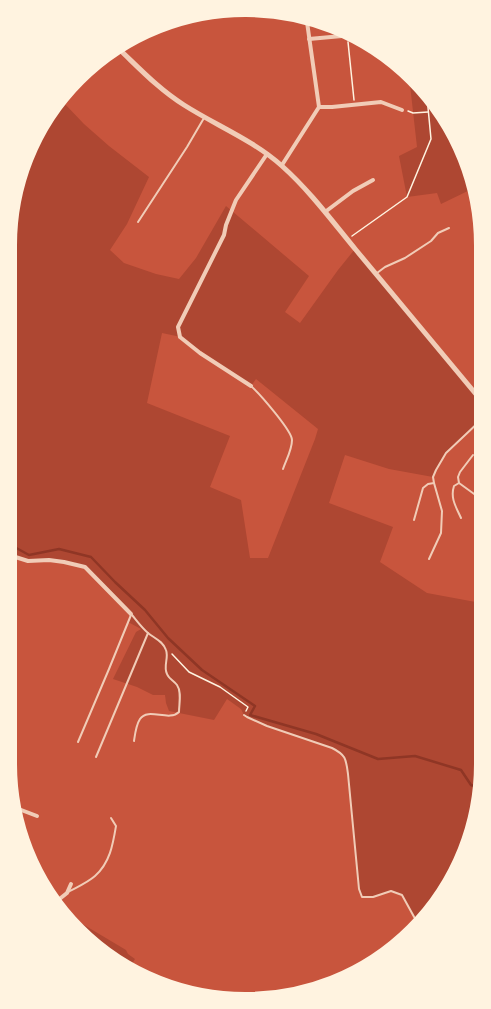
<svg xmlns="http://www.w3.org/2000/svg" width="491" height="1009" viewBox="0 0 491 1009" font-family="Poppins,sans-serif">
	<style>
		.green { fill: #ae4732; fill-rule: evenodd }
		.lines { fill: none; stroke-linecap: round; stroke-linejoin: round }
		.stream { stroke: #8f3625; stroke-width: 2.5 }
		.path { stroke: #fff3e0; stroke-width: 1.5 }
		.service { stroke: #f1ccb7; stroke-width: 2 }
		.minor { stroke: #f1ccb7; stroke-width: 4 }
		.tertiary { stroke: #f1ccb7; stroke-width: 5 }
		.rim { fill: none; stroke: #fff3e0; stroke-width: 2 }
	</style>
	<rect width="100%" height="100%" fill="#c8553d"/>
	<g class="green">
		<path d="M409,76L442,114L469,169L474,188L441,204L437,193L407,197L399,156L417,147Z"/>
		<path d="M63,102L84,124L109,146L149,177L127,224L110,250L124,263L156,274L179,279L196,258L226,206L309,276L285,312L300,323L338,270L355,249L480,399L481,420L446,453L436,470L433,477L389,469L345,455L329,503L393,527L380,562L427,593L481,603L482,779L458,868L418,924L402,895L391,891L373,897H362L359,889L347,762L341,753L332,748L267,726L244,715L241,709L227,699L214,720L169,711L166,703L165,695H153L137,687L113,679L136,632L141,629L128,622L131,614L85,567L64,562L28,561L9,555V230L33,141ZM162,333L181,337L251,386L256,379L318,429L315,439L268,558H250L241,500L210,487L230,436L147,403Z"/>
		<path d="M64,913L126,950L128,954L135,959L130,967L114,960Z"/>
	</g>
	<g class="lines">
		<path class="stream" d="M9,544L29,555L59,549L91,557L115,582L145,610L168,638L202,670L255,706L250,715L316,734L378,759L415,756L461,770L471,785L479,788"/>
		<g class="path">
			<path d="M348,42L354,100"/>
			<path d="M408,111L413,113L428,112"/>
			<path d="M352,236L407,197L431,139L427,97"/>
			<path d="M172,654L189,672L220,687L248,707L246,711"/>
		</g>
		<g class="service">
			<path d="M138,222L187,147L204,118"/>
			<path d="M377,273L385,267L405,258L431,241L438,233L449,228"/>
			<path d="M251,386C260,394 292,431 292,440C292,450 286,460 283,469"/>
			<path d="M473,455L460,472L458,477L459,483L481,499"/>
			<path d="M459,483L454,486C450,498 456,507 461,518"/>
			<path d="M414,520L423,488L428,484L434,483"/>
			<path d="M478,556L481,549"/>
			<path d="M429,559L441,533L442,511L434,483L433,477L436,470L446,453L481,420"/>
			<path d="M132,615C137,621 142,628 148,633C154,638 163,641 166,650C169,658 163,666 167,674C169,679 174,681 177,685C182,692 179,704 179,712C169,722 148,707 140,719C136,725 135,734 134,741"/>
			<path d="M244,715L247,717L267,726L332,748C346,755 346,759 348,774L359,889L362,897H373L391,891L402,895L418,924"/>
			<path d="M78,742L109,669L131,615"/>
			<path d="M96,757L148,633"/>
			<path d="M68,892C77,887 87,883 95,876C110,863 113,844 116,826L111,818"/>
		</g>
		<g class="minor">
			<path d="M309,39L353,35"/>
			<path d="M319,107H332L381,102L402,110"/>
			<path d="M282,165L319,107L307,22"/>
			<path d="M325,212L353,191L373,180"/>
			<path d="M251,386L200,353L180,337L178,327L224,235L226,225L236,200L267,154"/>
			<path d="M9,555L28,561L49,560L64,562L85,567L131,614"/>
			<path d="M16,808L37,816"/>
			<path d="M53,898L57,901V906"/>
			<path d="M57,901L67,893L71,884"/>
		</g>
		<path class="tertiary" d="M120,50C141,70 160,90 184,105C217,126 253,140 282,166C310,191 332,221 356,250C397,300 439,349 480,399"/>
	</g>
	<path d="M0 0H491V1009H0ZM245 16H246A229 229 0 0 1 475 245V764A229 229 0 0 1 246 993H245A229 229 0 0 1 16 764V245A229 229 0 0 1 245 16Z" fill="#fff3e0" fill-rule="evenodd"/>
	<path class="rim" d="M245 16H246A229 229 0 0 1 475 245V764A229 229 0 0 1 246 993H245A229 229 0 0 1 16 764V245A229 229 0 0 1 245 16Z"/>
</svg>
